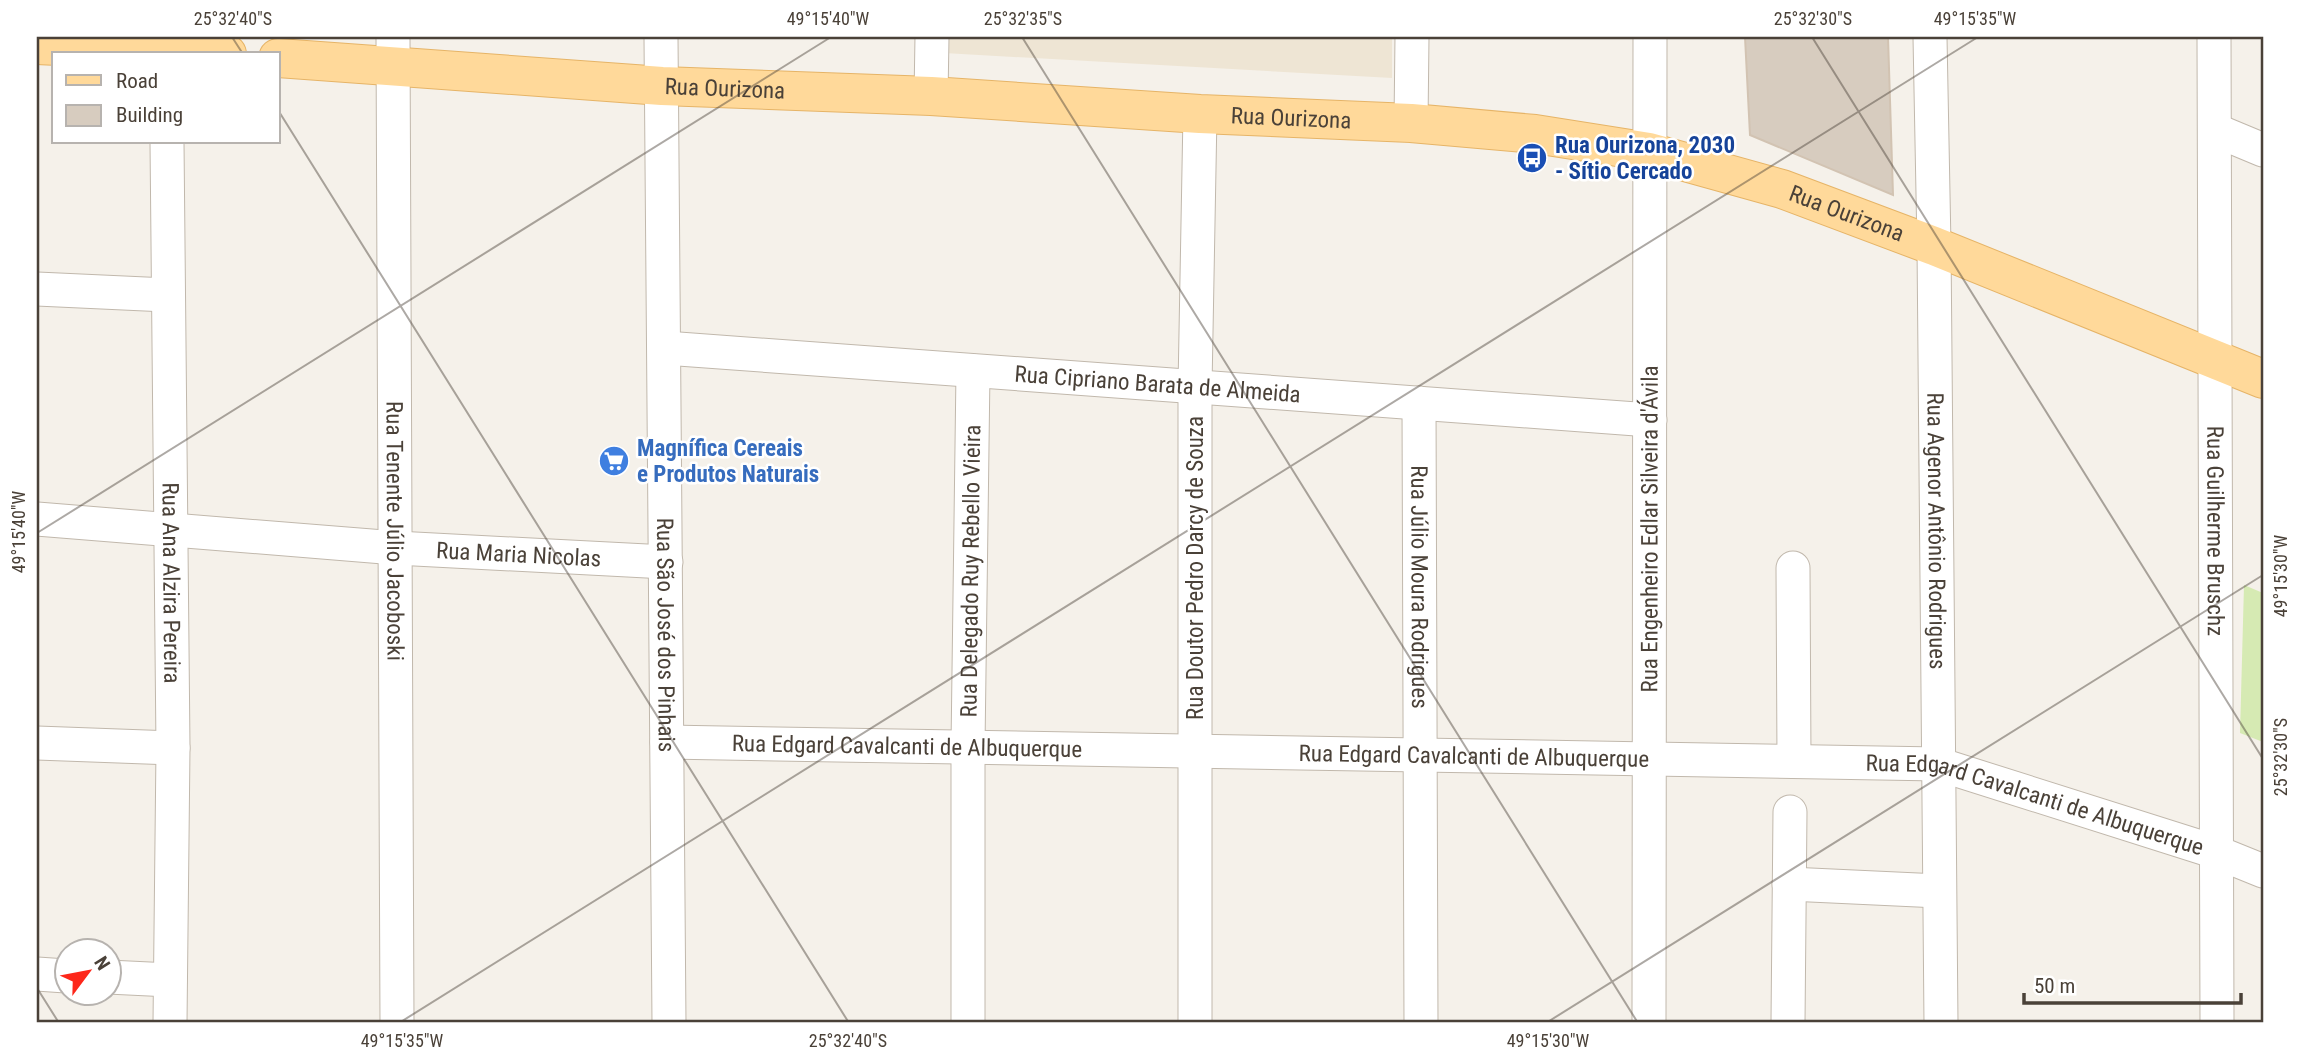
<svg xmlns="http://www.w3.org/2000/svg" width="2300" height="1060" viewBox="0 0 2300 1060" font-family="'Roboto Condensed',sans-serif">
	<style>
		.education { fill: #eee5d4 }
		.green { fill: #d6eab3 }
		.building { fill: #d7ccbf; stroke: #d2c3b2; stroke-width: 2 }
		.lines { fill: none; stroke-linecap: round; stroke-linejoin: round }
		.minor-casing { stroke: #c1b8ac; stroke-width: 35 }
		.major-casing { stroke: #e6b467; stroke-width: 40 }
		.minor { stroke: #fff; stroke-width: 33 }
		.major { stroke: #ffd99a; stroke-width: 38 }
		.ticks { fill: none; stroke: #4a4138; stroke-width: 2; stroke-opacity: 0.45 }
		.labels { text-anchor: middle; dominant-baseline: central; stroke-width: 5; stroke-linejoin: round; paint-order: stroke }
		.street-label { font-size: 23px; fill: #4a4138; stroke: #fff }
		.transit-label { font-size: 23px; font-weight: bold; fill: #164399; stroke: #fff; text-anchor: start }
		.shop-label { font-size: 23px; font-weight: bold; fill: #366cbe; stroke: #fff; text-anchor: start }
		.neatline { fill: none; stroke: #4a4138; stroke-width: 2.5 }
		.ticks-label { font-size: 18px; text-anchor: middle; fill: #4a4138 }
	</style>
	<rect width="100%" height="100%" fill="#f5f1ea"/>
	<path class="education" d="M945,37H1392V78L944,53Z"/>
	<path class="green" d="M2244,585L2263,593V742L2240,733Z"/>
	<path class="building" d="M1745,37H1888L1893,195L1750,135Z"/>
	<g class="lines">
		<g class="minor-casing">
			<g id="minor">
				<path id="s1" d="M393,37L397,1023"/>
				<path id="s2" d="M661,37L669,1023"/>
				<path id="s3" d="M1930,37L1934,246L1941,1023"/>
				<path id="s4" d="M2214,37L2217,1023"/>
				<path d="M931,96L932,37"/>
				<path d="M1411,123L1412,37"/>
				<path d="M2215,130L2263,150"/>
				<path id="s5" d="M167,142L173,748L170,1023"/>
				<path d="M37,289L167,295"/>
				<path id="s6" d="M665,348L1650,420"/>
				<path id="s7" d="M1419,403L1421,1023"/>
				<path id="s8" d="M37,519L396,548L666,562"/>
				<path d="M1793,568L1794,761"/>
				<path id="s9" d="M667,742L1938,764L2216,852L2263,871"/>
				<path d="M37,743L173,748"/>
				<path d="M1789,884L1939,891"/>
				<path d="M37,974L66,976"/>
				<path d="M108,977L170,980"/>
				<path id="s10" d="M968,1023V747L973,371"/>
				<path d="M1195,1023V387L1200,114"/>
				<path id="s11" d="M1649,1023L1650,37"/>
				<path d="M1788,1023L1790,812"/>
			</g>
		</g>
		<g class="major-casing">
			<g id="major">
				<path d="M37,45L227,54"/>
				<path id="s12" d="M278,58L662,86L931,96L1200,114L1411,123L1535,134L1649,152L1782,189L1934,246L2263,379"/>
			</g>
		</g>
		<use href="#minor" class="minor"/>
		<use href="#major" class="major"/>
	</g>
	<path class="ticks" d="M232,37L243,54M1022,37L1638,1023M1812,37L2263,759M278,110L849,1023M37,533L831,37M37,988L59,1023M399,1023L1978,37M1546,1023L2263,575"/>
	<defs>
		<g id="bus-disc" transform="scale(1.575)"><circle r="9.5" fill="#1a4fb4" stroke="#fff"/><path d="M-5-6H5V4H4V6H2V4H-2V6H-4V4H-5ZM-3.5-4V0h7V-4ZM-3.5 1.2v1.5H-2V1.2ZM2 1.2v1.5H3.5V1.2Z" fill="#fff"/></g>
		<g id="supermarket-disc" transform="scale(1.575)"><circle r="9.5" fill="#3f7fe0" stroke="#fff"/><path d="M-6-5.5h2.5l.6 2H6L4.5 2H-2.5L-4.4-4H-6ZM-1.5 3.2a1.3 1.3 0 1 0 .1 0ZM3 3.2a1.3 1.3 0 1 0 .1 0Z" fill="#fff"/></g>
	</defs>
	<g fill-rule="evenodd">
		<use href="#bus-disc" x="1532" y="158"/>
		<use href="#supermarket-disc" x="614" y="461"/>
	</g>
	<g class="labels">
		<g class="street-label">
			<text stroke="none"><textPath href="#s12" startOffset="448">Rua Ourizona</textPath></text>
			<text stroke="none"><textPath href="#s12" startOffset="1015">Rua Ourizona</textPath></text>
			<text stroke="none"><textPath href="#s12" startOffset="1582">Rua Ourizona</textPath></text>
			<text stroke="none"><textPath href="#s6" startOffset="494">Rua Cipriano Barata de Almeida</textPath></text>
			<text stroke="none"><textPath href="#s1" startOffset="494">Rua Tenente Júlio Jacoboski</textPath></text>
			<text stroke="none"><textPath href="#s11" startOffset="494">Rua Engenheiro Edlar Silveira d'Ávila</textPath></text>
			<text stroke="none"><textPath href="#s3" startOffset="494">Rua Agenor Antônio Rodrigues</textPath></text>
			<text stroke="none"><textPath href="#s4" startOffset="494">Rua Guilherme Bruschz</textPath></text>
			<text stroke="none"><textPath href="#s8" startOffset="483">Rua Maria Nicolas</textPath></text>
			<text transform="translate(1195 568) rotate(-90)">Rua Doutor Pedro Darcy de Souza</text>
			<text stroke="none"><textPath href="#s10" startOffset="452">Rua Delegado Ruy Rebello Vieira</textPath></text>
			<text stroke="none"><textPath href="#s5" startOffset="441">Rua Ana Alzira Pereira</textPath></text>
			<text stroke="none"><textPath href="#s7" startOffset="184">Rua Júlio Moura Rodrigues</textPath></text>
			<text stroke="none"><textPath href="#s2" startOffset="598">Rua São José dos Pinhais</textPath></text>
			<text stroke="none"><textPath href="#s9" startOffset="240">Rua Edgard Cavalcanti de Albuquerque</textPath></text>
			<text stroke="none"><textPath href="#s9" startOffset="807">Rua Edgard Cavalcanti de Albuquerque</textPath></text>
			<text stroke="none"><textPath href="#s9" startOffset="1374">Rua Edgard Cavalcanti de Albuquerque</textPath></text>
		</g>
		<g class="transit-label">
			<text x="1555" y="145">Rua Ourizona, 2030<tspan x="1555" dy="26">- Sítio Cercado</tspan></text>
		</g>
		<g class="shop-label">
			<text x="637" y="448">Magnífica Cereais<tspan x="637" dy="26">e Produtos Naturais</tspan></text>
		</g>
	</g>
	<rect width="2300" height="1060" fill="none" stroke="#ffffff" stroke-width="77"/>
	<rect x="52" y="52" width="228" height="91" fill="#ffffff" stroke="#b7b3af" stroke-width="2"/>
	<rect x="66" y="75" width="35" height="10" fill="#ffd99a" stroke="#b7b3af" stroke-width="2"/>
	<text x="116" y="88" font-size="21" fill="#4a4138">Road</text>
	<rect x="66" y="105" width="35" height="21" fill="#d7ccbf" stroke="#b7b3af" stroke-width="2"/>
	<text x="116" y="122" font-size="21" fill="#4a4138">Building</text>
	<g transform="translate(88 972) rotate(58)"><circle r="33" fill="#ffffff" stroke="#b7b3af" stroke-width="2"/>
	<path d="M0-5L12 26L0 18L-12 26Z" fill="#fd271a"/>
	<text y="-10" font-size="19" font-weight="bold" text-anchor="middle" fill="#4a4138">N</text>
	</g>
	<path d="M2024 993v10h217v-10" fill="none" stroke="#4a4138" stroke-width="3.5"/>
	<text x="2034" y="993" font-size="21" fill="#4a4138" stroke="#ffffff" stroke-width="5" paint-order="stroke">50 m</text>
	<rect x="38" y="38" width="2224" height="983" class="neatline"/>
	<g class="ticks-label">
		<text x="233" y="25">25°32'40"S</text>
		<text x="828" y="25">49°15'40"W</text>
		<text x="1023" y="25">25°32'35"S</text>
		<text x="1813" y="25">25°32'30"S</text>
		<text x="1975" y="25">49°15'35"W</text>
		<text transform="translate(19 532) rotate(-90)" y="6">49°15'40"W</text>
		<text transform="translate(2281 576) rotate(-90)" y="6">49°15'30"W</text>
		<text transform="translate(2281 757) rotate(-90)" y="6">25°32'30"S</text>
		<text x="402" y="1047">49°15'35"W</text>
		<text x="848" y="1047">25°32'40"S</text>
		<text x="1548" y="1047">49°15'30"W</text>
	</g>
</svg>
